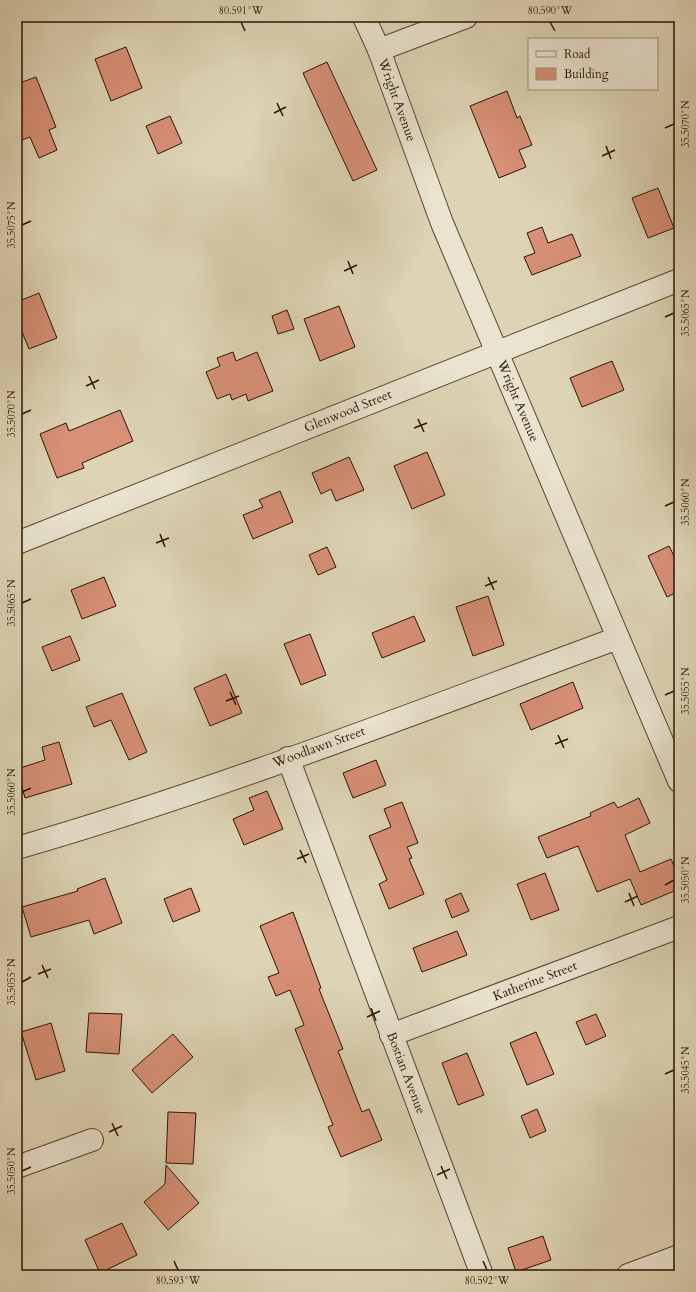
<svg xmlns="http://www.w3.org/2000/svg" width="696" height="1292" viewBox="0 0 696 1292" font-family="Cardo,serif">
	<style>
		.building { fill: #d89076; stroke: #2a1303 }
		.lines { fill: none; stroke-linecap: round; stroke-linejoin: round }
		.minor-casing { stroke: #574330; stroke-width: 24 }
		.minor { stroke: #e9e3cf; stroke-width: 22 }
		.ticks { fill: none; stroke: #2a1303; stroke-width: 1.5 }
		.labels { text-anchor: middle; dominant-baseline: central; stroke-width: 4; stroke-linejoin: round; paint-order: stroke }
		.street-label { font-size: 13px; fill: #2a1303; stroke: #e9e3cf }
		.neatline { fill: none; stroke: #2a1303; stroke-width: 1.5 }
		.ticks-label { font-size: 10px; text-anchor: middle; fill: #2a1303 }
	</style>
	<rect width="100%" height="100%" fill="#ddd4b5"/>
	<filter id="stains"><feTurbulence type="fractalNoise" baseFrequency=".005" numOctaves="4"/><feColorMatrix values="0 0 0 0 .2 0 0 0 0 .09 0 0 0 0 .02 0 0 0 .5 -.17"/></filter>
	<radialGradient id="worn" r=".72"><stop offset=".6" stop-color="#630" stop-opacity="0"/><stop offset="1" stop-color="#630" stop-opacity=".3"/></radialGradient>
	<g class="building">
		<path d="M126,47L142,88L111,101L95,59Z"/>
		<path d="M327,62L377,170L353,181L303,73Z"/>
		<path d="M36,77L56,127L49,130L57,150L39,158L30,137L17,142V84Z"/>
		<path d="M507,91L517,118L520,116L532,145L519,150L526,167L499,178L470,106Z"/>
		<path d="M170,116L182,143L158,154L146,126Z"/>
		<path d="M658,188L674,228L648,238L632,198Z"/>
		<path d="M542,227L548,243L572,234L581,256L532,275L524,257L535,253L527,233Z"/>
		<path d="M39,293L57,338L29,349L17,320V302Z"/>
		<path d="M339,306L355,347L320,361L304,319Z"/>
		<path d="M287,310L294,329L278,334L272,316Z"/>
		<path d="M233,352L236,361L257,352L273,391L248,401L246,394L232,400L230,394L217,399L206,372L220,366L217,358Z"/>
		<path d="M612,361L624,390L582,407L570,378Z"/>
		<path d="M120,410L133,441L82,463L84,468L57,478L40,434L66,423L69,431Z"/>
		<path d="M427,452L445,495L412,509L394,466Z"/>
		<path d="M349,457L364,490L336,501L331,489L321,494L312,473Z"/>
		<path d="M280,491L293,522L253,539L243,515L263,507L259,500Z"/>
		<path d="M669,546L679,566V591L667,597L648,556Z"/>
		<path d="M327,547L336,567L318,575L309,555Z"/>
		<path d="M104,577L116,606L82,619L71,590Z"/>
		<path d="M488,596L504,645L473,656L456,607Z"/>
		<path d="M414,616L425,641L382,658L372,633Z"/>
		<path d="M310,634L326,675L301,685L284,644Z"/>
		<path d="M70,636L80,660L52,671L42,647Z"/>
		<path d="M226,674L242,713L210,726L194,688Z"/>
		<path d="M573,682L583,708L531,730L520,704Z"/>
		<path d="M122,693L147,752L129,760L111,720L94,727L86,707Z"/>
		<path d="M59,742L72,784L25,798L17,769L45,760L42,747Z"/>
		<path d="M376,760L386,785L353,798L343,773Z"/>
		<path d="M267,791L283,829L244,845L233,819L254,810L249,798Z"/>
		<path d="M639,798L650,823L625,835L640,872L671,859L679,878V889L641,905L630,879L597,892L578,846L547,858L538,837L591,816L590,813L614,802L618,808Z"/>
		<path d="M402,802L418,843L407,847L412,858L409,859L424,894L389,909L379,884L387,880L369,836L391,827L384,809Z"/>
		<path d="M545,873L559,910L531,920L517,884Z"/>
		<path d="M105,878L122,923L94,934L89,920L31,937L22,907L78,891L77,889Z"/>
		<path d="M191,888L200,911L173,922L164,899Z"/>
		<path d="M461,893L469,911L452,918L445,900Z"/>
		<path d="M293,912L321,988L319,989L343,1049L338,1051L362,1112L369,1109L382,1140L341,1157L328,1127L333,1125L295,1029L304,1025L290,990L276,996L268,977L279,973L260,926Z"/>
		<path d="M457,931L467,955L422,972L413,948Z"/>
		<path d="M89,1013L122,1014L119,1054L86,1052Z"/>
		<path d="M596,1014L606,1036L586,1045L576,1022Z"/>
		<path d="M51,1023L65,1071L36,1080L21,1032Z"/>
		<path d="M536,1032L554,1074L527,1085L510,1043Z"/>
		<path d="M173,1034L193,1057L152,1093L132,1070Z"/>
		<path d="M467,1053L484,1095L458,1105L442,1063Z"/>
		<path d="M537,1109L546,1131L530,1138L521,1116Z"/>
		<path d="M168,1112L196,1113L193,1164L166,1163Z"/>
		<path d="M166,1165L199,1203L168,1230L144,1202L165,1184Z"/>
		<path d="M122,1223L137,1255L100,1273L85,1240Z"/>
		<path d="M543,1236L551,1260L516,1272L508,1248Z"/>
	</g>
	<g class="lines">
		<g class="minor-casing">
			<g id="minor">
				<path d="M364,17L379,50L442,223L679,781"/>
				<path d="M379,50L466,17"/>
				<path d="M17,543L679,280"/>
				<path d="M288,758L482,1275"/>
				<path d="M17,848C221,789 419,711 618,638"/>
				<path d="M391,1035L679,927"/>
				<path d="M17,1167L92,1140"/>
				<path d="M628,1275L679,1256"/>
			</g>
		</g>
		<use href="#minor" class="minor"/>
	</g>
	<path class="ticks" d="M241,22L245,31M550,22L555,31M277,103L283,116M274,113L286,107M665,128L674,124M606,146L611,159M602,156L615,150M22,225L31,221M348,261L353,274M344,271L357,265M665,317L674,313M89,376L95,389M86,386L99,380M22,414L31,410M418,419L424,432M414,428L427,423M665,506L674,502M160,534L165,547M156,543L169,538M488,577L494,590M485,586L497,581M22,603L31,599M230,692L236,705M665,695L674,691M226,701L239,696M558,735L564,748M555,744L568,739M22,792L31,788M300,850L306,863M297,859L309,854M665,885L674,880M629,893L634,906M625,902L638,896M42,965L48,978M38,974L51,969M22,982L31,977M371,1008L376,1021M367,1017L380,1011M665,1074L674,1070M112,1123L118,1136M109,1132L122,1126M441,1166L447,1179M22,1171L31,1167M437,1175L450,1169M174,1261L178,1270M483,1261L487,1270"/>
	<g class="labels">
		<g class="street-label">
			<text transform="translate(397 100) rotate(70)">Wright Avenue</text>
			<text transform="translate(518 401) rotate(67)">Wright Avenue</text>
			<text transform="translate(348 411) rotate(-22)">Glenwood Street</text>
			<text transform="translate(319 747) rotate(-20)">Woodlawn Street</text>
			<text transform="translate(535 981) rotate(-21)">Katherine Street</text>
			<text transform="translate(406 1073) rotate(69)">Bostian Avenue</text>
		</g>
	</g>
	<rect width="696" height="1292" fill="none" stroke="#ddd4b5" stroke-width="44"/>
	<rect x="528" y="38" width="130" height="52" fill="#e9e3cf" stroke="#9d907d"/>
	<rect x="536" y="51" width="20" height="6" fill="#e9e3cf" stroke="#9d907d"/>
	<text x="564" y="58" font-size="12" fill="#2a1303">Road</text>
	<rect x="536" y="68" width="20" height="12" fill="#d89076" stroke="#9d907d"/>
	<text x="564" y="78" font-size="12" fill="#2a1303">Building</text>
	<rect x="22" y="22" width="652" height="1248" class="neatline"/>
	<g class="ticks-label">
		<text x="241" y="14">80.591°W</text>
		<text x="550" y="14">80.590°W</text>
		<text transform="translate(685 124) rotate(-90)" y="4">35.5070°N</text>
		<text transform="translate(11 225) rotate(-90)" y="4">35.5075°N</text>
		<text transform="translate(685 313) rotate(-90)" y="4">35.5065°N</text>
		<text transform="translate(11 414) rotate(-90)" y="4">35.5070°N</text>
		<text transform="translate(685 502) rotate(-90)" y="4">35.5060°N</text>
		<text transform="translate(11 603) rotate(-90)" y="4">35.5065°N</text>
		<text transform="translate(685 691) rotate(-90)" y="4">35.5055°N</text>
		<text transform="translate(11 792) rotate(-90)" y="4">35.5060°N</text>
		<text transform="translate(685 880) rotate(-90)" y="4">35.5050°N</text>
		<text transform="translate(11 982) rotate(-90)" y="4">35.5055°N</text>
		<text transform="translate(685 1070) rotate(-90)" y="4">35.5045°N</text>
		<text transform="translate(11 1171) rotate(-90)" y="4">35.5050°N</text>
		<text x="178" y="1284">80.593°W</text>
		<text x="487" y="1284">80.592°W</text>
	</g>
	<rect width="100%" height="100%" filter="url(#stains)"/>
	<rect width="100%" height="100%" fill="url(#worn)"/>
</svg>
